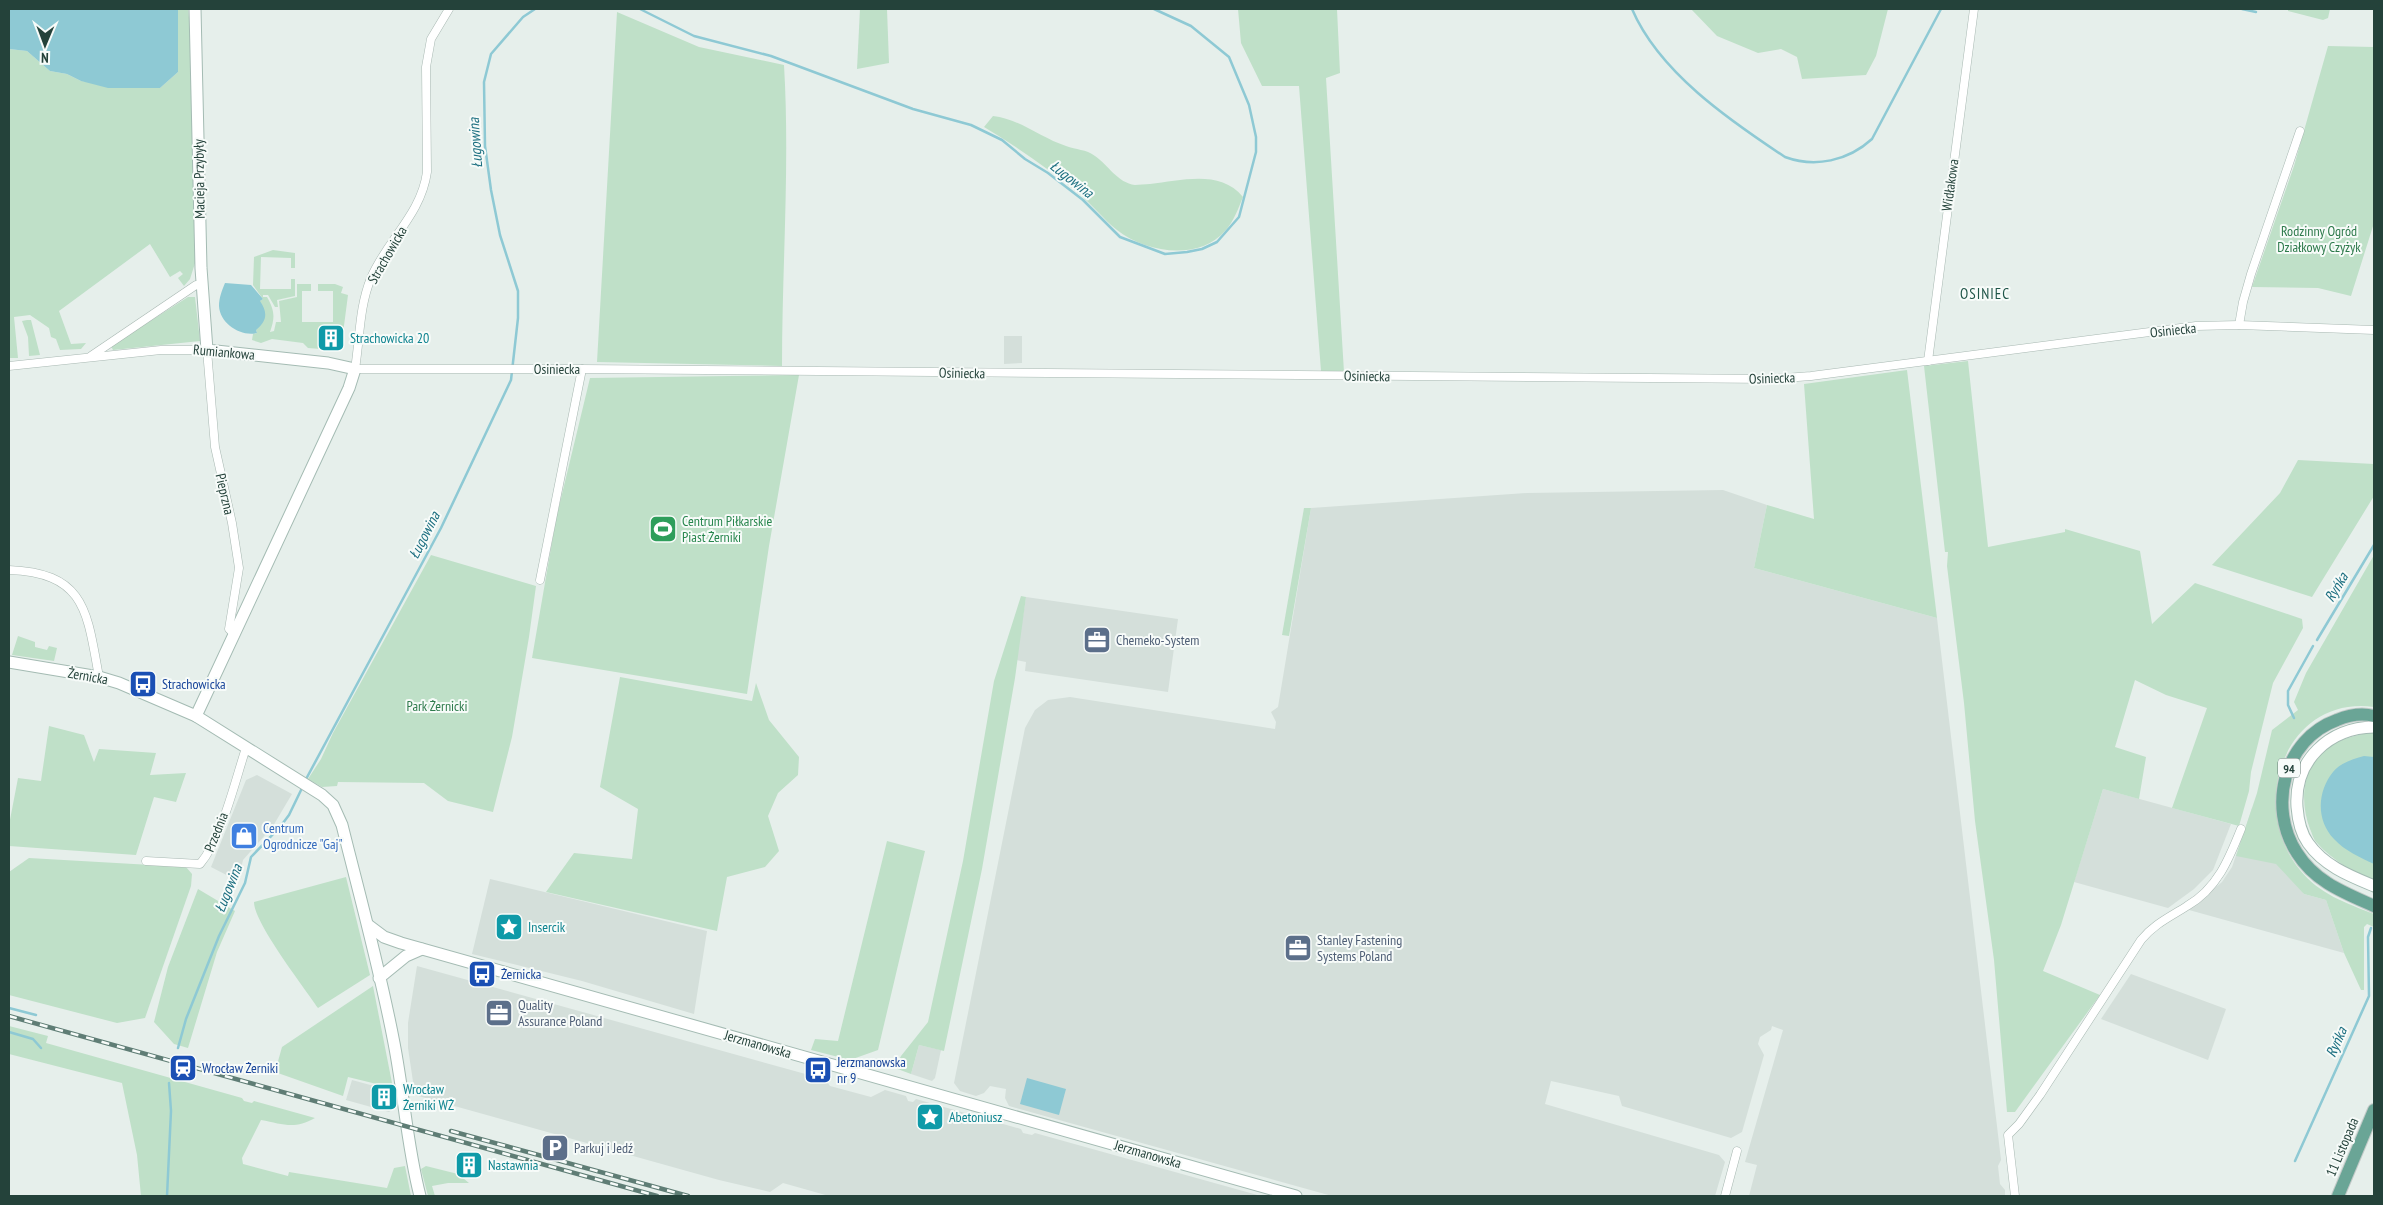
<svg xmlns="http://www.w3.org/2000/svg" width="2383" height="1205" viewBox="0 0 2383 1205" font-family="'PT Sans Narrow',sans-serif">
	<style>
		.built { fill: #d4dfda }
		.green { fill: #bfe0c8 }
		.water { fill: #8ec9d4 }
		.lines { fill: none; stroke-linecap: round; stroke-linejoin: round }
		.stream { stroke: #8ec9d4; stroke-width: 2.5 }
		.street-casing { stroke: #a8b8b2; stroke-width: 9 }
		.secondary-casing { stroke: #a4bbb3; stroke-width: 13 }
		.primary-casing { stroke: #c2cac8; stroke-width: 14 }
		.street { stroke: #fff; stroke-width: 8 }
		.secondary { stroke: #fff; stroke-width: 11 }
		.primary { stroke: #6aa596; stroke-width: 12 }
		.rail-casing { stroke: #5f7d75; stroke-width: 4.5 }
		.rail { stroke: #f7fbf9; stroke-width: 2.5; stroke-dasharray: 8; stroke-linecap: butt }
		.labels { text-anchor: middle; dominant-baseline: central; stroke-width: 4; stroke-linejoin: round; paint-order: stroke }
		.shield { fill: #f7fbf9; stroke: #637a73; stroke-width: 1 }
		.shield-label { font-size: 12px; font-weight: bold; fill: #24423a }
		.street-label { font-size: 14px; fill: #24423a; stroke: #f7fbf9 }
		.park-label { font-size: 14px; fill: #2d7a4b; stroke: #f7fbf9 }
		.culture-label { font-size: 14px; fill: #0d838f; stroke: #f7fbf9; text-anchor: start }
		.leisure-label { font-size: 14px; fill: #27864d; stroke: #f7fbf9; text-anchor: start }
		.service-label { font-size: 14px; fill: #4e5e75; stroke: #f7fbf9; text-anchor: start }
		.transit-label { font-size: 14px; fill: #164399; stroke: #f7fbf9; text-anchor: start }
		.shop-label { font-size: 14px; fill: #366cbe; stroke: #f7fbf9; text-anchor: start }
		.water-label { font-size: 15px; font-style: italic; fill: #1c6f80; stroke: #f7fbf9 }
		.neighbourhood-label { font-size: 15px; letter-spacing: 1px; fill: #1f5548; stroke: #f7fbf9 }
	</style>
	<rect width="100%" height="100%" fill="#e6efeb"/>
	<g class="built">
		<path d="M1004,336H1022V363L1004,364Z"/>
		<path d="M1723,490L1767,505L1754,568L1937,618L2001,1160L1998,1166L2000,1184L2005,1190V1196H1749L1757,1165L1745,1162L1783,1030L1772,1026L1771,1030L1760,1037L1758,1044L1764,1055L1742,1132L1731,1138L1622,1106L1619,1096L1551,1081L1545,1104L1719,1155L1725,1162L1715,1196H1332L1009,1106L1005,1098L1006,1089L990,1086L984,1093L976,1096L960,1091L954,1083L1025,728L1035,710L1048,700L1070,697L1275,729L1276,722L1271,712L1278,707L1311,508L1527,493Z"/>
		<path d="M1026,597L1178,619L1168,692L1025,671L1026,662L1016,660Z"/>
		<path d="M257,775L292,794L273,826L243,860L238,881L211,867L246,780Z"/>
		<path d="M2103,789L2231,824L2213,870L2194,889L2168,908L2074,882Z"/>
		<path d="M2252,808L2304,894L2326,900L2344,953L2189,910L2222,882L2232,867Z"/>
		<path d="M490,879L707,931L694,1014L582,981L472,954Z"/>
		<path d="M417,966L820,1078L821,1073L830,1086L871,1097L885,1090L906,1096L908,1101L913,1102L916,1099L1021,1129L1023,1133L1032,1135L1035,1133L1261,1196H829L783,1183L770,1192L719,1180L415,1095L408,1048V1023Z"/>
		<path d="M2131,974L2226,1009L2208,1060L2101,1019Z"/>
		<path d="M919,1045L941,1050L935,1078L932,1081L911,1074Z"/>
		<path d="M352,1080L396,1092L397,1105L389,1112L346,1100Z"/>
	</g>
	<g class="green">
		<path d="M178,9H188L192,44L196,260L190,279L184,286L178,278L183,274L180,271L170,277L150,244L59,311L71,344L86,343L81,349L60,350L56,339L51,337L49,328L30,315L14,317L18,358H9V49L27,51L50,71L67,74L81,81L160,88L178,72Z"/>
		<path d="M860,9H887L889,63L857,69Z"/>
		<path d="M1238,9H1337L1340,73L1326,78L1344,372L1321,371L1299,86H1262L1241,43Z"/>
		<path d="M1691,9H1888L1876,56L1866,75L1802,79L1797,57L1781,49L1758,53L1717,36Z"/>
		<path d="M2288,9H2330L2328,18L2323,20L2288,11Z"/>
		<path d="M617,12L699,47L784,65C790,165 782,266 782,366L597,362Z"/>
		<path d="M2328,46L2374,47V223L2351,296L2318,288L2252,287L2294,166Z"/>
		<path d="M993,116C1020,119 1041,138 1066,146C1076,150 1086,149 1095,156C1108,165 1118,183 1135,185C1139,185 1145,184 1150,184C1181,181 1220,169 1243,197C1238,209 1234,221 1225,231C1199,261 1146,253 1117,230C1103,219 1092,204 1078,193C1049,169 1017,147 984,127Z"/>
		<path d="M273,250L295,253V268H291V258L261,257L260,289H291V279H295V296L277,300L278,307H275L268,295H263V297H267C275,311 275,318 270,332L274,331L276,322H281L279,301L297,297V284H311V291H302V322H333V291H318V284H335L343,287L341,293L348,295L342,341L321,349L308,348L303,343L272,339L261,343L252,340L253,334L257,333L256,330L260,301L263,299L253,285L254,257Z"/>
		<path d="M188,297H195L200,341L113,350L111,346Z"/>
		<path d="M27,320H31L40,355L29,356L28,337L22,321Z"/>
		<path d="M1968,361L1988,547L2065,532V529L2140,551L2152,624L2195,583L2302,619L2303,628L2273,683L2251,772L2249,791L2239,826L2172,808L2207,708L2166,695L2135,680L2115,747L2146,757L2139,799L2103,789L2061,925L2043,971L2100,995L2015,1112H2007L1994,960L1975,821L1964,703L1947,566L1948,552H1945L1924,366Z"/>
		<path d="M1907,370L1937,618L1754,568L1767,505L1814,519L1804,384Z"/>
		<path d="M799,375L769,546L747,694L532,658L556,519L590,378Z"/>
		<path d="M2298,460L2374,464V496L2312,597L2212,565L2280,493Z"/>
		<path d="M1304,508H1311L1289,636L1282,635Z"/>
		<path d="M431,555L536,586L529,637L512,737L493,812L448,801L424,783L338,782L337,786L322,787L308,779L321,759L333,733Z"/>
		<path d="M2374,555V707C2285,695 2247,806 2300,870C2319,894 2346,903 2374,914V927L2367,924L2364,927V990H2361L2344,953L2326,900L2304,894L2276,864L2236,856L2257,793L2272,730L2298,710L2294,702L2306,673Z"/>
		<path d="M1021,596L1026,597L1015,678L982,869L944,1051L919,1045L911,1074L895,1068L901,1056L928,1022L963,861L994,681Z"/>
		<path d="M18,636L35,642V647L47,650L49,646L57,648L54,661L12,655Z"/>
		<path d="M620,677L752,701L756,683L769,720L799,757L798,775L778,793L768,816L779,851L765,867L727,877L717,931L546,892L574,853L632,859L638,809L600,787Z"/>
		<path d="M49,726L84,735L94,762L99,749L156,753L150,775L186,773L176,802L154,797L136,855L9,846V825L18,778L41,781Z"/>
		<path d="M2370,732L2374,733V881C2353,872 2332,860 2317,843C2313,839 2312,833 2310,829C2299,800 2302,765 2330,746C2343,738 2356,736 2370,732Z"/>
		<path d="M887,841L925,851L878,1050L850,1060L811,1050L815,1039L838,1041Z"/>
		<path d="M29,858L186,867L192,874L191,886L145,1018L117,1023L9,995V872Z"/>
		<path d="M346,877L370,975L318,1008C304,987 254,923 254,902Z"/>
		<path d="M198,889L235,911L217,952L188,1048L174,1044L154,1022L168,967Z"/>
		<path d="M373,986L393,1088L348,1077L343,1096L275,1072L282,1047Z"/>
		<path d="M9,1026L48,1036L46,1043L242,1098L244,1101L252,1103L254,1101L315,1118C294,1130 283,1124 261,1120L242,1158L243,1164L288,1176L289,1172L387,1188L394,1168L405,1166L411,1196H141L137,1155L122,1083L9,1054Z"/>
		<path d="M426,1166L458,1174L469,1183H448L432,1186L435,1196H428L421,1169Z"/>
	</g>
	<g class="water">
		<path d="M9,9H178V72L160,88H108L81,81L67,74L50,71L27,51L9,49Z"/>
		<path d="M225,283L251,285L263,299L260,301C268,313 267,321 256,330L257,333C241,337 220,324 219,306C219,298 222,290 225,283Z"/>
		<path d="M2364,756L2374,757V864C2361,858 2345,851 2334,839C2316,820 2317,792 2333,772C2340,763 2353,759 2364,756Z"/>
		<path d="M1027,1078L1066,1089L1059,1115L1020,1104Z"/>
	</g>
	<g class="lines">
		<g class="stream">
			<path d="M640,9L694,36L771,56L913,109L971,125L1002,140L1025,159L1048,173L1083,200L1120,237L1165,254L1187,252L1202,249L1217,242L1239,217L1256,152V137L1249,105L1229,57L1191,26L1154,9"/>
			<path d="M1632,9C1659,72 1729,120 1785,157C1815,168 1848,161 1872,139L1941,9"/>
			<path d="M2242,9L2256,12"/>
			<path d="M2317,640L2374,545"/>
			<path d="M2294,718L2288,705V691L2313,646"/>
			<path d="M305,781L441,528L511,380L518,318V291L500,235L491,190L485,146L484,82L491,54L523,17L535,9"/>
			<path d="M9,1008L36,1015"/>
			<path d="M9,1032L33,1039L41,1048"/>
			<path d="M178,1048L186,1019L219,936L245,883L251,857L280,827L289,815L303,786"/>
			<path d="M2295,1161L2369,996L2368,937L2371,928"/>
			<path d="M167,1196L171,1111L169,1083"/>
		</g>
		<g class="street-casing">
			<g id="street">
				<path d="M449,9L431,39L426,67L427,172C421,215 387,240 371,278C359,307 360,338 355,369H582L1772,379L1811,376L2196,326L2239,325L2374,330"/>
				<path d="M2239,325L2243,302L2251,274L2300,131"/>
				<path d="M91,356L196,285H202"/>
				<path d="M1928,361L1974,9"/>
				<path d="M9,366L161,350H207L215,447L232,523L239,568L229,629L235,635"/>
				<path d="M9,570C86,573 87,612 99,677"/>
				<path d="M540,580L582,369"/>
				<path d="M146,861L200,864C222,838 235,781 246,748"/>
				<path d="M1725,1196L1737,1151"/>
				<path d="M2015,1196L2008,1135L2019,1124L2040,1095L2141,940C2154,924 2170,917 2187,906C2217,889 2229,859 2241,829"/>
			</g>
		</g>
		<g class="secondary-casing">
			<g id="secondary">
				<path d="M195,9L201,268L207,350L328,363L355,369L349,388L196,716"/>
				<path d="M9,662L99,677L119,683L196,716L322,795L333,805L342,825C360,897 380,969 394,1043C404,1094 407,1146 420,1196"/>
				<path d="M2374,727C2329,728 2294,760 2297,807C2298,820 2300,832 2308,843C2324,866 2350,876 2374,886"/>
				<path d="M368,925L384,937L401,943L1296,1196"/>
				<path d="M379,978L406,956L422,949"/>
			</g>
		</g>
		<g class="primary-casing">
			<g id="primary">
				<path d="M2374,716C2362,713 2349,715 2337,720C2284,739 2267,807 2297,853C2315,882 2345,893 2374,906"/>
				<path d="M2338,1196L2374,1110"/>
			</g>
		</g>
		<use href="#street" class="street"/>
		<use href="#secondary" class="secondary"/>
		<use href="#primary" class="primary"/>
		<g class="rail-casing">
			<g id="rail">
				<path d="M9,1016L657,1196"/>
				<path d="M451,1131L688,1196"/>
			</g>
		</g>
		<use href="#rail" class="rail"/>
	</g>
	<defs>
		<g id="building-square" transform="scale(1.4375)"><rect x="-9" y="-9" width="18" height="18" rx="4" fill="#0f9aa8" stroke="#f7fbf9"/><path d="M-4-6H4V6H1V3H-1V6H-4ZM-2.5-4.3h1.7v1.8h-1.7ZM.8-4.3h1.7v1.8H.8ZM-2.5-1h1.7V.8h-1.7ZM.8-1h1.7V.8H.8Z" fill="#fff"/></g>
		<g id="stadium-square" transform="scale(1.4375)"><rect x="-9" y="-9" width="18" height="18" rx="4" fill="#2e9e5b" stroke="#f7fbf9"/><path d="M0-5a6.5 5 0 1 0 0 10a6.5 5 0 1 0 0-10ZM-3.5-1.8h7v3.6h-7Z" fill="#fff"/></g>
		<g id="office-square" transform="scale(1.4375)"><rect x="-9" y="-9" width="18" height="18" rx="4" fill="#5c6f8a" stroke="#f7fbf9"/><path d="M-6-3h4V-5.5h4V-3h4V5H-6ZM-1-4.5V-3h2v-1.5ZM-6 0V1H6V0Z" fill="#fff"/></g>
		<g id="bus-square" transform="scale(1.4375)"><rect x="-9" y="-9" width="18" height="18" rx="4" fill="#1a4fb4" stroke="#f7fbf9"/><path d="M-5-6H5V4H4V6H2V4H-2V6H-4V4H-5ZM-3.5-4V0h7V-4ZM-3.5 1.2v1.5H-2V1.2ZM2 1.2v1.5H3.5V1.2Z" fill="#fff"/></g>
		<g id="shop-square" transform="scale(1.4375)"><rect x="-9" y="-9" width="18" height="18" rx="4" fill="#3f7fe0" stroke="#f7fbf9"/><path d="M-5-2.5h2.3a2.7 3.5 0 0 1 5.4 0H5L5.5 6h-11ZM-1.5-2.5h3a1.5 2.3 0 0 0-3 0Z" fill="#fff"/></g>
		<g id="sight-square" transform="scale(1.4375)"><rect x="-9" y="-9" width="18" height="18" rx="4" fill="#0f9aa8" stroke="#f7fbf9"/><path d="M0-6L1.8-2.2L6-1.7L2.9 1.2L3.7 5.4L0 3.3L-3.7 5.4L-2.9 1.2L-6-1.7L-1.8-2.2Z" fill="#fff"/></g>
		<g id="station-square" transform="scale(1.4375)"><rect x="-9" y="-9" width="18" height="18" rx="4" fill="#1a4fb4" stroke="#f7fbf9"/><path d="M-3-6H3Q5-6 5-4V2Q5 4 3 4L4.5 6H3L1.5 4h-3L-3 6H-4.5L-3 4Q-5 4-5 2V-4Q-5-6-3-6ZM-3.5-4v3h7v-3ZM-3.5 1v1.5H-2V1ZM2 1v1.5H3.5V1Z" fill="#fff"/></g>
		<g id="parking-square" transform="scale(1.4375)"><rect x="-9" y="-9" width="18" height="18" rx="4" fill="#5c6f8a" stroke="#f7fbf9"/><path d="M-3.5-5.5H1a3.5 3.5 0 0 1 0 7H-1V5.5H-3.5ZM-1-3.4V-.6H.8a1.4 1.4 0 0 0 0-2.8Z" fill="#fff"/></g>
	</defs>
	<g fill-rule="evenodd">
		<use href="#building-square" x="331" y="338"/>
		<use href="#stadium-square" x="663" y="529"/>
		<use href="#office-square" x="1097" y="640"/>
		<use href="#bus-square" x="143" y="684"/>
		<use href="#shop-square" x="244" y="836"/>
		<use href="#sight-square" x="509" y="927"/>
		<use href="#office-square" x="1298" y="948"/>
		<use href="#bus-square" x="482" y="974"/>
		<use href="#office-square" x="499" y="1013"/>
		<use href="#station-square" x="183" y="1068"/>
		<use href="#bus-square" x="818" y="1070"/>
		<use href="#building-square" x="384" y="1097"/>
		<use href="#sight-square" x="930" y="1117"/>
		<use href="#parking-square" x="555" y="1148"/>
		<use href="#building-square" x="469" y="1165"/>
	</g>
	<g class="labels">
		<rect class="shield" x="2278" y="758.5" width="22" height="19" rx="4"/>
		<g class="shield-label">
			<text x="2289" y="768">94</text>
		</g>
		<g class="street-label">
			<text transform="translate(199 179) rotate(-91)">Macieja Przybyły</text>
			<text transform="translate(1950 185) rotate(-82)">Widłakowa</text>
			<text transform="translate(387 255) rotate(-60)">Strachowicka</text>
			<text transform="translate(2173 330) rotate(-6)">Osiniecka</text>
			<text transform="translate(224 352) rotate(5)">Rumiankowa</text>
			<text x="557" y="369">Osiniecka</text>
			<text transform="translate(962 373) rotate(1)">Osiniecka</text>
			<text transform="translate(1367 376) rotate(1)">Osiniecka</text>
			<text transform="translate(1772 378) rotate(-2)">Osiniecka</text>
			<text transform="translate(225 494) rotate(77)">Pieprzna</text>
			<text transform="translate(88 676) rotate(10)">Żernicka</text>
			<text transform="translate(216 832) rotate(-68)">Przednia</text>
			<text transform="translate(758 1044) rotate(16)">Jerzmanowska</text>
			<text transform="translate(2342 1147) rotate(-67)">11 Listopada</text>
			<text transform="translate(1148 1154) rotate(16)">Jerzmanowska</text>
		</g>
		<g class="park-label">
			<text x="2319" y="231">Rodzinny Ogród<tspan x="2319" dy="16">Działkowy Czyżyk</tspan></text>
			<text x="437" y="706">Park Żernicki</text>
		</g>
		<g class="culture-label">
			<text x="350" y="338">Strachowicka 20</text>
			<text x="528" y="927">Insercik</text>
			<text x="403" y="1089">Wrocław<tspan x="403" dy="16">Żerniki WŻ</tspan></text>
			<text x="949" y="1117">Abetoniusz</text>
			<text x="488" y="1165">Nastawnia</text>
		</g>
		<g class="leisure-label">
			<text x="682" y="521">Centrum Piłkarskie<tspan x="682" dy="16">Piast Żerniki</tspan></text>
		</g>
		<g class="service-label">
			<text x="1116" y="640">Chemeko-System</text>
			<text x="1317" y="940">Stanley Fastening<tspan x="1317" dy="16">Systems Poland</tspan></text>
			<text x="518" y="1005">Quality<tspan x="518" dy="16">Assurance Poland</tspan></text>
			<text x="574" y="1148">Parkuj i Jedź</text>
		</g>
		<g class="transit-label">
			<text x="162" y="684">Strachowicka</text>
			<text x="501" y="974">Żernicka</text>
			<text x="837" y="1062">Jerzmanowska<tspan x="837" dy="16">nr 9</tspan></text>
			<text x="202" y="1068">Wrocław Żerniki</text>
		</g>
		<g class="shop-label">
			<text x="263" y="828">Centrum<tspan x="263" dy="16">Ogrodnicze "Gaj"</tspan></text>
		</g>
		<g class="water-label">
			<text transform="translate(475 143) rotate(-94)">Ługowina</text>
			<text transform="translate(1072 179) rotate(38)">Ługowina</text>
			<text transform="translate(424 535) rotate(-63)">Ługowina</text>
			<text transform="translate(2336 587) rotate(-59)">Ryńka</text>
			<text transform="translate(228 888) rotate(-68)">Ługowina</text>
			<text transform="translate(2336 1042) rotate(-66)">Ryńka</text>
		</g>
		<g class="neighbourhood-label">
			<text x="1985" y="293">OSINIEC</text>
		</g>
	</g>
	<rect width="2383" height="1205" fill="none" stroke="#24423a" stroke-width="20"/>
	<g transform="translate(45 45) rotate(181)" stroke="#f7fbf9" stroke-width="4" paint-order="stroke">
	<path d="M0-4L9 19L0 12L-9 19Z" fill="#24423a"/>
	<text y="-8" font-size="14" font-weight="bold" text-anchor="middle" fill="#24423a">N</text>
	</g>
</svg>
